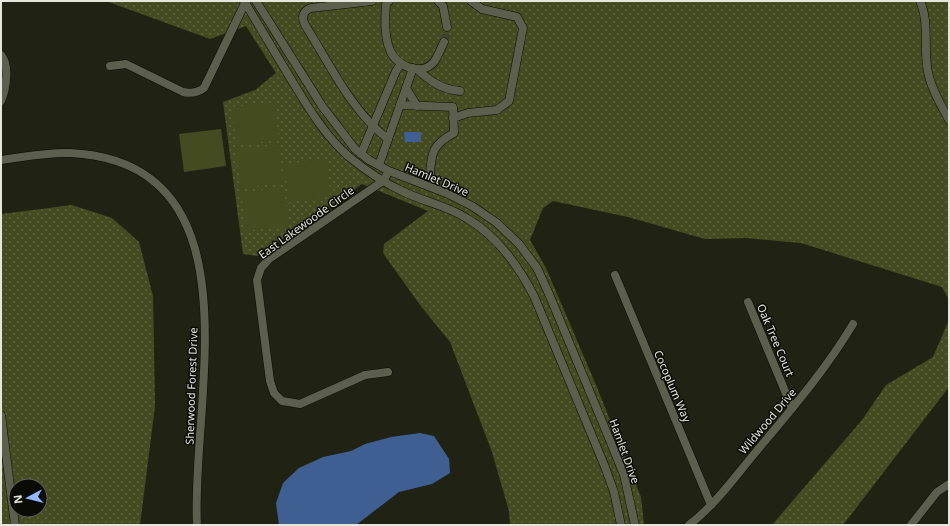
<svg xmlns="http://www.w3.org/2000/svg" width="950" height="526" viewBox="0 0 950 526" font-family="'Noto Sans',sans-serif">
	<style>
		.grass { fill: url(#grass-dots); fill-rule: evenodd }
		.garden { fill: #454b20 }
		.water { fill: #3f5e91 }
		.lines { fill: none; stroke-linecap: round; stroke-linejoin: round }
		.minor-tunnel { stroke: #3e4031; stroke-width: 8; stroke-dasharray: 8 4; stroke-linecap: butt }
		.minor-casing { stroke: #0a0c01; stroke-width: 9 }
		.minor { stroke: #5c5f4d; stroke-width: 8 }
		.labels { text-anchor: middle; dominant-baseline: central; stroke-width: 3; stroke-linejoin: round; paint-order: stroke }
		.street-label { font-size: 11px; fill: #e5e7dc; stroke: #0a0b05 }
	</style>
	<defs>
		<pattern id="grass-dots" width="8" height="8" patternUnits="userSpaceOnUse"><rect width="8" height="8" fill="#454b20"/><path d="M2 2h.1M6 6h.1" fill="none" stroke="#606540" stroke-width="1.8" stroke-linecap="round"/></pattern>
	</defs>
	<rect width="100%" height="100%" fill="#202313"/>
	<g class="grass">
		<path d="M106,1H949V300L942,287L801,243L746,238L705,239L628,217L553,201L543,208L530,240L546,268L596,385L641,497L644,525H510L509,511L492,452L450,342L420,305L383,253L384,244L428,211L362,184L258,256L243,254L223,102L255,90L276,73L246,26L210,39Z"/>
		<path d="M72,205L112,218L139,242L153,296L155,406L140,525H1V214ZM16,486H40V510H16Z"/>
		<path d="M949,320V387L843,525H772L862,420L886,385L933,357Z"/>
	</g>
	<g class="garden">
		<path d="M274,102L279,140L236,145L232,107Z"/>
		<path d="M221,129L226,166L184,172L179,134Z"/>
		<path d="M278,145L283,182L241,188L236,150Z"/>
		<path d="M326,159L331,197L289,202L284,164Z"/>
		<path d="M284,188L289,226L246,231L241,193Z"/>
	</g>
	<g class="water">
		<path d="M404,132H421V142H405Z"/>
		<path d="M420,433L434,436L449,459L450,473L432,484L399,492L356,525H279L276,503L283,483L299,468L323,457L351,451L365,444L391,437Z"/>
	</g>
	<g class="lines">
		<path class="minor-tunnel" d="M444,42L447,27"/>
		<g class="minor-casing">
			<g id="minor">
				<path d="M244,1C262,30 279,60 297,89C312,114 327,137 348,156C365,170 384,183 404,192C425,202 448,206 468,219C498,237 518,265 534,296L605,467L614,492L621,525"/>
				<path d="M256,1L322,106L355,149L369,160L389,171L446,193L472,206L497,223L519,244L537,268L549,294L604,426L624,475L635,525"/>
				<path d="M372,1L311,8C303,11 301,17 305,25C330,64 351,111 388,139"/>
				<path d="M389,1L386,4C385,19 384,36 390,50C396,66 421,77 434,62C438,56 441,48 444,42"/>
				<path d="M438,1L443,6L447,27"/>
				<path d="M920,1C929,21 924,44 927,66C929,85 940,103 949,120"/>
				<path d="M1,55C10,65 6,89 1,101"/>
				<path d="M110,66L126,64L183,92C191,94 197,93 204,88L246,1"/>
				<path d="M417,69C431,82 441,89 460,91"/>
				<path d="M406,88L417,106"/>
				<path d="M400,105L453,107L454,133C433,144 431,153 430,175"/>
				<path d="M453,118L468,113L497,110L509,101L523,28L517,17L482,9L471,1"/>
				<path d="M361,154L396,71L401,64"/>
				<path d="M1,160C24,157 47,152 70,153C263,162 190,404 197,525"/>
				<path d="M379,165L413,68"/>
				<path d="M386,176L383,181L269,259L261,268L257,280L270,381L274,393L282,401L300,404L365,375L388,372"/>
				<path d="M615,275L711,505"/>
				<path d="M748,302L792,408"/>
				<path d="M1,415L15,525"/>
				<path d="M689,525C715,505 734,478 755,453C790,411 825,371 853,324"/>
				<path d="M911,525L937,492L949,484"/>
			</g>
		</g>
		<use href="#minor" class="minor"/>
	</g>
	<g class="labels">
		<g class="street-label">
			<text transform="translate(437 179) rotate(23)">Hamlet Drive</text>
			<text transform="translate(306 222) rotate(-36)">East Lakewoode Circle</text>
			<text transform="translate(776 340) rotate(67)">Oak Tree Court</text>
			<text transform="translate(191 386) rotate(-88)">Sherwood Forest Drive</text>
			<text transform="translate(673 386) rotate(67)">Cocoplum Way</text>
			<text transform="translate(767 421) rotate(-50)">Wildwood Drive</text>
			<text transform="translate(625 451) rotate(70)">Hamlet Drive</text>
		</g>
	</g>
	<rect width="950" height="526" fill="none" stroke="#e5e7dc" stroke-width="4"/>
	<g transform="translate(28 498) rotate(263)"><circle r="19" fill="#0a0b05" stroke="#62635b"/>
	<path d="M0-3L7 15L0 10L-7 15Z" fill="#8fb8fd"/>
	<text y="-6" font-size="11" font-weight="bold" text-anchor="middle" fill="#e5e7dc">N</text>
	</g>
</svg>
